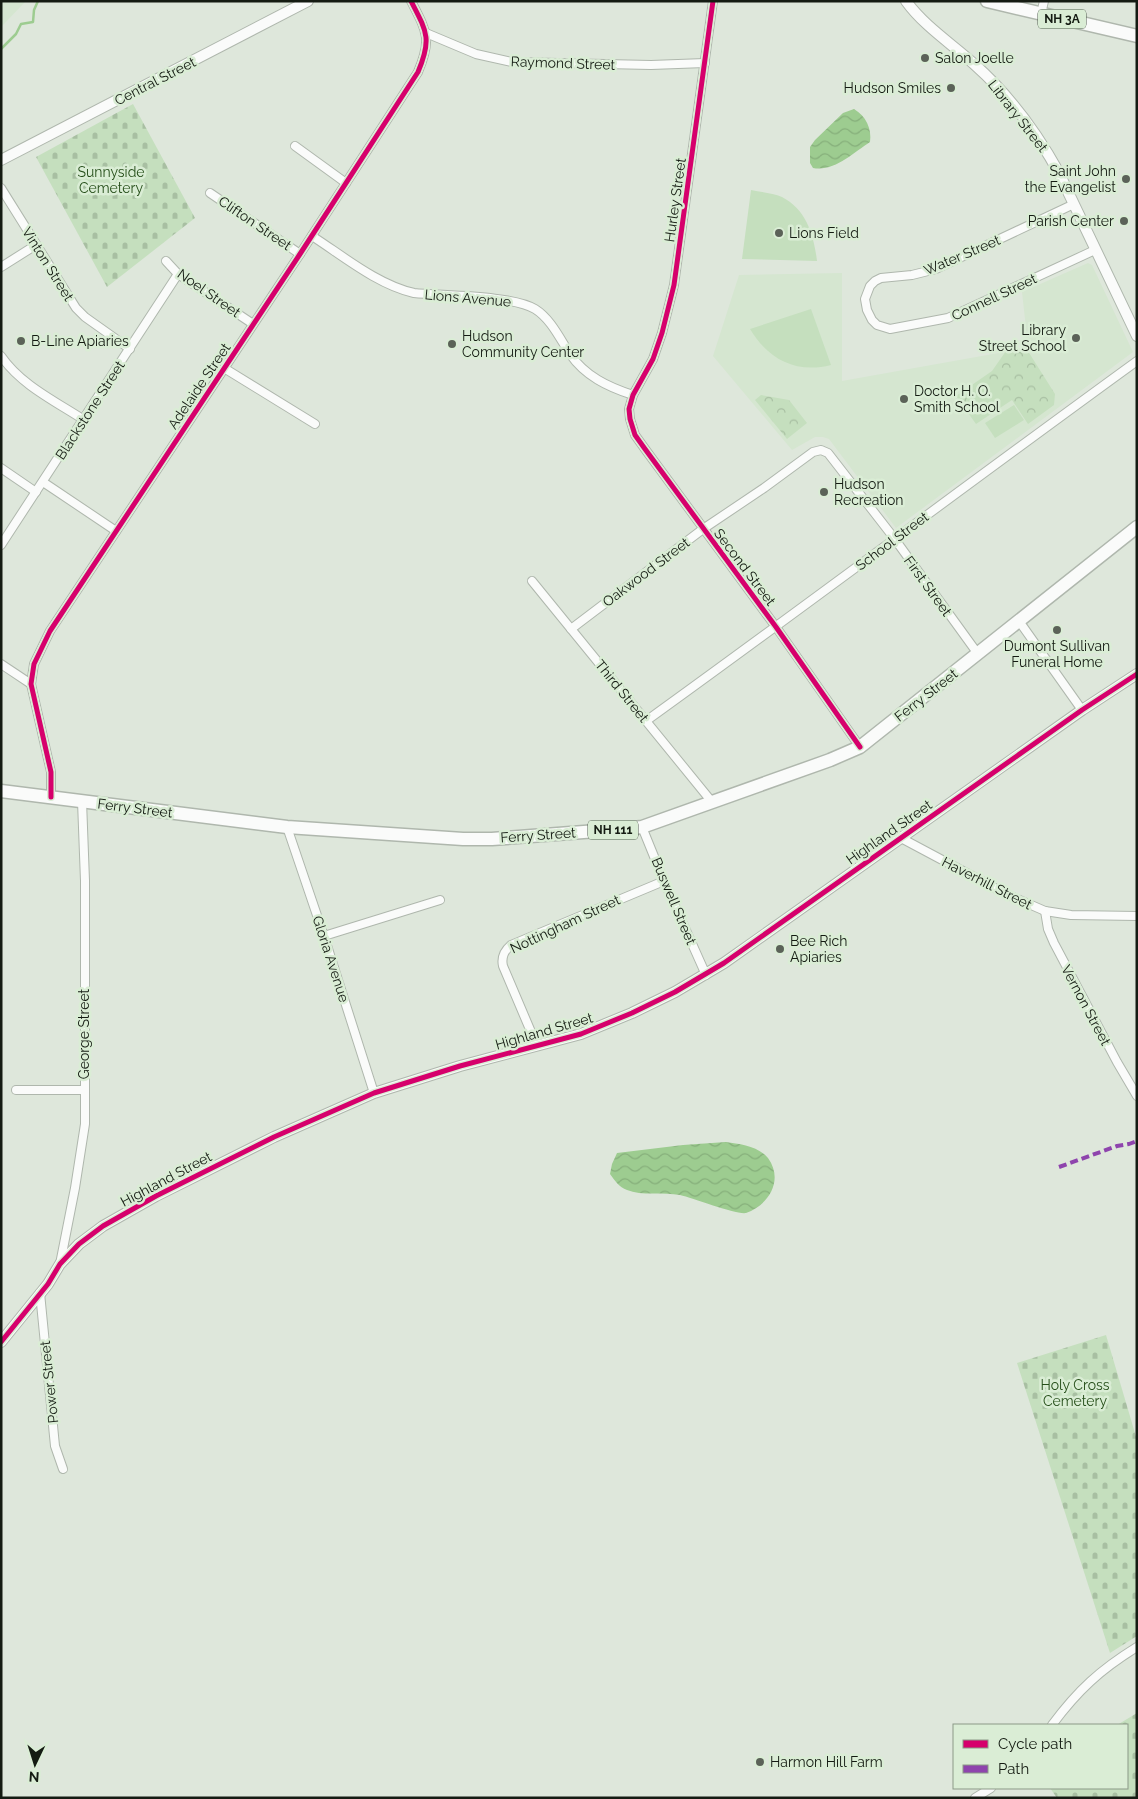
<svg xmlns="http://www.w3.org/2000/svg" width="1138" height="1799" viewBox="0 0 1138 1799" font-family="Raleway,sans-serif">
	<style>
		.built { fill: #d5e6d0 }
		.cemetery { fill: url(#cemetery-stones) }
		.park { fill: url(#park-crowns) }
		.garden { fill: #c5dfbe }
		.water { fill: url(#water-waves) }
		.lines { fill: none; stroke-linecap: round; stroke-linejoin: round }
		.stream { stroke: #9dcc90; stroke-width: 2.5 }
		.minor-casing { stroke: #afb7ad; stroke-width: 10 }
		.tertiary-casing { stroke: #afb7ad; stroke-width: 12 }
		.primary-casing { stroke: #afb7ad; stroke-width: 15 }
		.minor { stroke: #fafbfa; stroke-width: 8 }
		.tertiary { stroke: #fafbfa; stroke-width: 10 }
		.primary { stroke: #fafbfa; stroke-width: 12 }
		.quiet { stroke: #8e44ad; stroke-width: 4; stroke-dasharray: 8 4; stroke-linecap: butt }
		.cycleway-casing { stroke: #daedd5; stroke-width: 8 }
		.cycleway { stroke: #d6006c; stroke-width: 5 }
		.poi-dot { fill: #5b6258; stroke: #daedd5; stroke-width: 2 }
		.labels { text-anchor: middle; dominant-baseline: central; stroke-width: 5; stroke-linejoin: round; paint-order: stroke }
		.shield { fill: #daedd5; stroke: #4f5a4c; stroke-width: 1 }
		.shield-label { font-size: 12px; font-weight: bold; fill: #141b12 }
		.poi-label { font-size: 14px; fill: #141b12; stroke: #daedd5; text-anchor: start }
		.street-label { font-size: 14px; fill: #141b12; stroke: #daedd5 }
		.park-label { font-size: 14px; fill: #254e19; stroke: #daedd5 }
	</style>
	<defs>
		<pattern id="cemetery-stones" width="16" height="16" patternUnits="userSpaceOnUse" patternTransform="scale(1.25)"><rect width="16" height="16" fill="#c5dfbe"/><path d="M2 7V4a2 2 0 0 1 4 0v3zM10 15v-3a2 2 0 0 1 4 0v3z" fill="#a8bfa2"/></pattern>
		<pattern id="park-crowns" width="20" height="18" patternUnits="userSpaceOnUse" patternTransform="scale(1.25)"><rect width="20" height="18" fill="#c5dfbe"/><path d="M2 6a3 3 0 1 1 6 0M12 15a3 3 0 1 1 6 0" fill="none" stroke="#a8bfa2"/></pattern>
		<pattern id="water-waves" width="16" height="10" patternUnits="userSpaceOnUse" patternTransform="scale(1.25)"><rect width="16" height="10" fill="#9dcc90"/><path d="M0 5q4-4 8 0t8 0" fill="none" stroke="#86af7b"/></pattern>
	</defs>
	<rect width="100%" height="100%" fill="#dee7db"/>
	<g class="built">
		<path d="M1,1H26L1,27Z"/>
		<path d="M1088,263L1092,265L1133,352L896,528L829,439L823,437H815L792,450L713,356L739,275L842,273V381L1026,348V328L1022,292Z"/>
	</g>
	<g class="cemetery">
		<path d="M133,104L195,218L107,287L36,157Z"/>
		<path d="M1106,1335L1137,1440V1636L1110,1653L1017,1363Z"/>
		<path d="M1137,1713V1798H1057L1050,1788H1127V1725H1117Z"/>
	</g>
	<g class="park">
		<path d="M1026,348L1055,394L1054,405L1028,424L1012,400L976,424L956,396L992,371L1006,351Z"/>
		<path d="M761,395L789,400L807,423L787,439L755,400Z"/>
	</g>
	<g class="garden">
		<path d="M751,190C761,192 773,193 782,197C807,210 814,236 817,261L742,259Z"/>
		<path d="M811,309L831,365C796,374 768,359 750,329Z"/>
		<path d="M988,379L995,389L972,406L965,396Z"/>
		<path d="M997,393L1004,403L980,419L973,409Z"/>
		<path d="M1014,405L1024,420L995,438L985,423Z"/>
	</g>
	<g class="water">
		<path d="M854,109C866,116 872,129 870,142C853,153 834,172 813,168L810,163V147L815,140L843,113Z"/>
		<path d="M726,1142C740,1144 758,1146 768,1158C784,1180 769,1205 746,1213C737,1215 693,1198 680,1195C664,1192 641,1196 627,1190C619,1187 615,1181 610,1174L612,1164L617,1153L683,1145Z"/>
	</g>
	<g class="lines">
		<path class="stream" d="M1,49L16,34L21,24L33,22L34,10L38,1"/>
		<g class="minor-casing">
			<g id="minor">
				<path d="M713,1L674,285L662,333L653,359L633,395L629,409L630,419L635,435L645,449L776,627L860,747"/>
				<path d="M1041,14L1044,1"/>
				<path d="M426,33L476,54L512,62L651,65L705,63"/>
				<path d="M295,146L346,183"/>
				<path d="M1,188L76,308L85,317L130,349"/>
				<path d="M210,193L300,254"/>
				<path d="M1074,204L936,269L912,275L881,278L875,281L870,286L865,299L867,310L872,320L877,325L890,329L948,318L1095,250"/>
				<path d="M312,236C343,256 378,285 414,293C443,296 512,295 535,309C551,319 560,339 570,354C585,376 608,387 633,395"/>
				<path d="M166,261L178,274L253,324"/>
				<path d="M1,267L36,245"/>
				<path d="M1,356C21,385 55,401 84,420"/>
				<path d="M224,368L315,424"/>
				<path d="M1,468L36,492"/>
				<path d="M43,482L116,531"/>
				<path d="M1,545L178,274"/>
				<path d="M532,581L712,802"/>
				<path d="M1019,621L1082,710"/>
				<path d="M571,629L703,529L764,488L813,452L821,450L828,453L894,538L978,654"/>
				<path d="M1,664L31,684"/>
				<path d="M646,721C811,602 973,480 1137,361"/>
				<path d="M51,797V772L31,684L34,664L50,631L300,254L418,72C432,39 427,32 411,1"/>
				<path d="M287,827L324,936L374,1093"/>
				<path d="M642,827L664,881L706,975"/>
				<path d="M901,838L1006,894L1045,911L1071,915L1137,916"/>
				<path d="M1045,911L1048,929L1054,943L1117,1062L1137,1096"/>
				<path d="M324,936L440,900"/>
				<path d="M537,1046L503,966C501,957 504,951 511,945L664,881"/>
				<path d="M16,1090H84"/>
				<path d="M60,1264L75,1188L85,1124V881L82,801"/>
				<path d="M40,1293L55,1446L63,1469"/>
				<path d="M1052,1725C1078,1690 1100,1670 1137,1647"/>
				<path d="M975,1798L991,1788"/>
			</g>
		</g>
		<g class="tertiary-casing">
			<g id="tertiary">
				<path d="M906,1C924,26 952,44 974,64C1008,94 1037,133 1059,173L1137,336"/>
				<path d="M1,160L308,1"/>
				<path d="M1,1342L48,1284L60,1264L79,1244L103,1226L156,1196L274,1137L374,1093L460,1066L581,1034L632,1013L675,992L724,963L1082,710L1137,674"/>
			</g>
		</g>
		<g class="primary-casing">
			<g id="primary">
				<path d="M987,1L1137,36"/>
				<path d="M1,791L287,827L463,839H492L623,829L642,827L830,760L860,747L1137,527"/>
			</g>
		</g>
		<use href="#minor" class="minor"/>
		<use href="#tertiary" class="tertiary"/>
		<use href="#primary" class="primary"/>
		<path class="quiet" d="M1059,1167L1117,1146L1129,1144L1137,1141"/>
		<g class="cycleway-casing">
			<g id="cycleway">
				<path d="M713,1L674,285L662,333L653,359L633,395L629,409L630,419L635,435L645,449L776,627L860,747"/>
				<path d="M51,797V772L31,684L34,664L50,631L300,254L418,72C432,39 427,32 411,1"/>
				<path d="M1,1342L48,1284L60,1264L79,1244L103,1226L156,1196L274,1137L374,1093L460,1066L581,1034L632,1013L675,992L724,963L1082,710L1137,674"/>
			</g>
		</g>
		<use href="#cycleway" class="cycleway"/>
	</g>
	<g class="poi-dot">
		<circle cx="925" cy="58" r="5"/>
		<circle cx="951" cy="88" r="5"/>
		<circle cx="1126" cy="179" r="5"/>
		<circle cx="1124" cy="221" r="5"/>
		<circle cx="779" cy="233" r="5"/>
		<circle cx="1076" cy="338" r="5"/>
		<circle cx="21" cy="341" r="5"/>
		<circle cx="452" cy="344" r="5"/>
		<circle cx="904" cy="399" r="5"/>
		<circle cx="824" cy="492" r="5"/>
		<circle cx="1057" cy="630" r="5"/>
		<circle cx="780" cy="949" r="5"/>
		<circle cx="760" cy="1762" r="5"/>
	</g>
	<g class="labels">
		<g class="shield">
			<rect x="1038" y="9.5" width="48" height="19" rx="4"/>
			<rect x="588" y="820.5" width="50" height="19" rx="4"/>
		</g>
		<g class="shield-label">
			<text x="1062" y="19">NH 3A</text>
			<text x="613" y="830">NH 111</text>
		</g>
		<g class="poi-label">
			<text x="935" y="58">Salon Joelle</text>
			<text x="941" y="88" text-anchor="end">Hudson Smiles</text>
			<text x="1116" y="171" text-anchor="end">Saint John<tspan x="1116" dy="16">the Evangelist</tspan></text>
			<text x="1114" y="221" text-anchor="end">Parish Center</text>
			<text x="789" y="233">Lions Field</text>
			<text x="1066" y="330" text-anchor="end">Library<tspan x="1066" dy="16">Street School</tspan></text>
			<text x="462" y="336">Hudson<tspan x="462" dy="16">Community Center</tspan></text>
			<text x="31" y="341">B-Line Apiaries</text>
			<text x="914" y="391">Doctor H. O.<tspan x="914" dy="16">Smith School</tspan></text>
			<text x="834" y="484">Hudson<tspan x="834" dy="16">Recreation</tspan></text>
			<text x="1057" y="646" text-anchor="middle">Dumont Sullivan<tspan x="1057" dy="16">Funeral Home</tspan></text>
			<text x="790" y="941">Bee Rich<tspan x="790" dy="16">Apiaries</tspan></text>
			<text x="770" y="1762">Harmon Hill Farm</text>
		</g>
		<g class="street-label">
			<text transform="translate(563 63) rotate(2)">Raymond Street</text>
			<text transform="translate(155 81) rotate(-27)">Central Street</text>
			<text transform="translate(1018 116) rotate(52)">Library Street</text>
			<text transform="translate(675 200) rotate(-82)">Hurley Street</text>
			<text transform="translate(255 223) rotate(34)">Clifton Street</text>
			<text transform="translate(962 255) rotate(-23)">Water Street</text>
			<text transform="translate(48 264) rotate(58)">Vinton Street</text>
			<text transform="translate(209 293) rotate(35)">Noel Street</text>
			<text transform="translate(994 297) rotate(-25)">Connell Street</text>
			<text transform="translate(468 298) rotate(5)">Lions Avenue</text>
			<text transform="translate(199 386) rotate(-56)">Adelaide Street</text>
			<text transform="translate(90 410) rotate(-57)">Blackstone Street</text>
			<text transform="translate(892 541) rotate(-37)">School Street</text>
			<text transform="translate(745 567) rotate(53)">Second Street</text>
			<text transform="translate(646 572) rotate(-37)">Oakwood Street</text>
			<text transform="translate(928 586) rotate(54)">First Street</text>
			<text transform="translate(622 691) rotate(51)">Third Street</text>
			<text transform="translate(926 695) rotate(-38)">Ferry Street</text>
			<text transform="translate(135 808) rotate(7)">Ferry Street</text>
			<text transform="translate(889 832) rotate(-35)">Highland Street</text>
			<text transform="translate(538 835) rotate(-4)">Ferry Street</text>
			<text transform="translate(987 883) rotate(27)">Haverhill Street</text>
			<text transform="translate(674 901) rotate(67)">Buswell Street</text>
			<text transform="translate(565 924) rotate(-25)">Nottingham Street</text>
			<text transform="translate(331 959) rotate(72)">Gloria Avenue</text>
			<text transform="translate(1086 1005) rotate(62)">Vernon Street</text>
			<text transform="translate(544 1031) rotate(-16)">Highland Street</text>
			<text transform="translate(84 1034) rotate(-90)">George Street</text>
			<text transform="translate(166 1179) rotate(-28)">Highland Street</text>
			<text transform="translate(49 1382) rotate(-96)">Power Street</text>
		</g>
		<g class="park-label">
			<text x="111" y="172">Sunnyside<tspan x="111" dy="16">Cemetery</tspan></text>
			<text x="1075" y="1385">Holy Cross<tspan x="1075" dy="16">Cemetery</tspan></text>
		</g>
	</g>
	<rect width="1138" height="1799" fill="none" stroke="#141b12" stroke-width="5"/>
	<rect x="953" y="1724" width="175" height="65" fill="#daedd5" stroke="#8b9987"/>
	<rect x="963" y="1740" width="25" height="8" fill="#d6006c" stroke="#8b9987"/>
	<text x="998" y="1749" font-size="15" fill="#141b12">Cycle path</text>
	<rect x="963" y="1765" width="25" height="8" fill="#8e44ad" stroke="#8b9987"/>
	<text x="998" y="1774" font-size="15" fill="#141b12">Path</text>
	<g transform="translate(35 1764) rotate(184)" stroke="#daedd5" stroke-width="4" paint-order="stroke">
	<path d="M0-4L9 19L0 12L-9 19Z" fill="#141b12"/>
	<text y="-8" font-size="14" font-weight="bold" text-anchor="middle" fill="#141b12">N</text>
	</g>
</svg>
